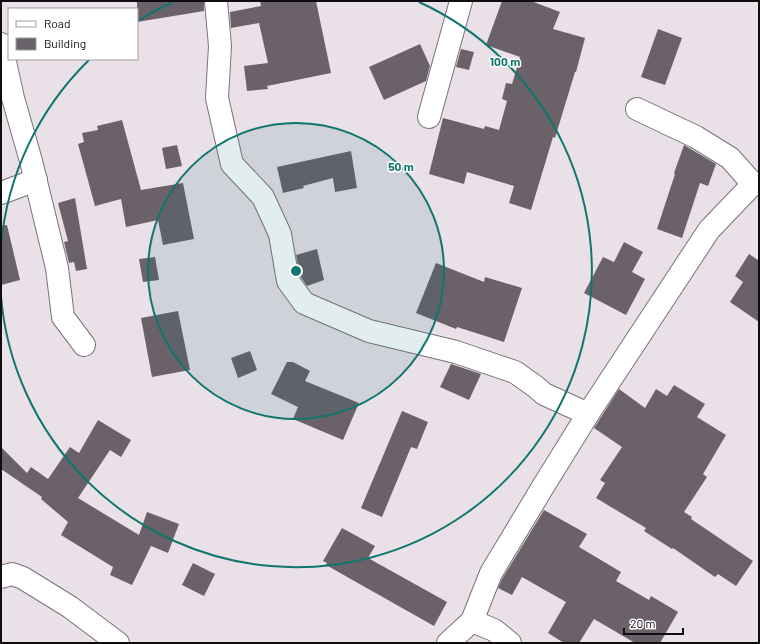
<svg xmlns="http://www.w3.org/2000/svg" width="760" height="644" viewBox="0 0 760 644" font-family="Barlow,sans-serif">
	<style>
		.building { fill: #6a6169 }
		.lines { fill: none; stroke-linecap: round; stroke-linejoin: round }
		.minor-casing { stroke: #7a7279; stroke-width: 24 }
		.minor { stroke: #fff; stroke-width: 22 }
		.ring { fill: none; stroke: #0f766e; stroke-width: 2 }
		.centre { fill: #0f766e; stroke: #fff; stroke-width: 2 }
		.ring-label { font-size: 12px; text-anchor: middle; font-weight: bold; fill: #0f766e; stroke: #fff; stroke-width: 3; stroke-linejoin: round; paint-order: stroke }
	</style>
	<rect width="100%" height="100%" fill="#eae0e8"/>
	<g class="building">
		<path d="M137,1H204V11L137,22Z"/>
		<path d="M260,1H316L331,73L267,86L268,89L247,91L244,66L268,63L259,23L231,28L230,12L261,6Z"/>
		<path d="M502,1H531L560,12L553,29L585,38L576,72H575L555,138L553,137L531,210L509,203L514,186L467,172L464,184L429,174L443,118L484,129L485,126L499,130L507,101L502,99L506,83L512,84L520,57L486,45Z"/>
		<path d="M658,29L682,38L665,85L641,77Z"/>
		<path d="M420,44L430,66L426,81L384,100L369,67Z"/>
		<path d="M461,49L474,52L469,70L456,67Z"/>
		<path d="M122,120L141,190L183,183L194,239L163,245L158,220L126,227L121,199L95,206L78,144L84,142L82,133L98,130L97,126Z"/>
		<path d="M177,145L182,166L166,169L162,148Z"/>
		<path d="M684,145L716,164L708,186L700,183L682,238L657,229L675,174L674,173Z"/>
		<path d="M351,151L357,188L335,192L333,178L303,186L304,188L283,193L277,167Z"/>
		<path d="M75,198L87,269L76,271L74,262L69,263L64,242L68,241L58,203Z"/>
		<path d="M7,225L20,280L1,285V226Z"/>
		<path d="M624,242L643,252L632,272L645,279L626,315L584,293L603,257L614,262Z"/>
		<path d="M317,249L324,280L307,286L300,276L296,255Z"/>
		<path d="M749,254L758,260L759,258V322L730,302L743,282L735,276Z"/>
		<path d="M155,257L159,280L143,282L139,259Z"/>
		<path d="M436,263L484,282L485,277L522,288L504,342L457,327L456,329L416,313Z"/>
		<path d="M178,311L190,370L152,377L141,318Z"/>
		<path d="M250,351L257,370L238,378L231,358Z"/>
		<path d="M287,362H293L310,371L305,381L359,403L343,440L293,419L298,407L271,394Z"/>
		<path d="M451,364L481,374L469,400L440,387Z"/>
		<path d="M674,385L705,404L697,417L726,435L703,474L707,477L684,512L692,517L691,519L753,561L736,586L718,574L715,577L673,548L672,549L644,531L646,528L596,498L605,483L600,480L622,447L594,428L619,389L645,408L656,389L667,396Z"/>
		<path d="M402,411L428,422L417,449L411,447L382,517L361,508Z"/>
		<path d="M98,420L131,440L121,457L110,450L78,498L139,535L147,512L179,524L168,553L151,546L132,585L110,575L113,567L61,535L68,522L41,499L42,497L1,469V447L27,473L31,467L48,479L70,447L79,453Z"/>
		<path d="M544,510L587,534L579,547L621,572L616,581L649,600L651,596L678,612L660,643H635L594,619L579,643H564L548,633L566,602L522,577L512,595L498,588L502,579Z"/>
		<path d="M342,528L375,546L368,558L447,602L434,626L326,565L327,563L323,561Z"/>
		<path d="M193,563L215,574L204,596L182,585Z"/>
	</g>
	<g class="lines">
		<g class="minor-casing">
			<g id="minor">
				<path d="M216,1L220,46L217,98L232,164L263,197L280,234L288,281L304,303L369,331L456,352L515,372L536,387L544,394L588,414"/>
				<path d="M1,44L13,98L31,161L57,268L63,317L84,345"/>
				<path d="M637,109L696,137L730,158L753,184"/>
				<path d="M429,117L461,1"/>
				<path d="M1,193L36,180"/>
				<path d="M1,577L12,574L23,578L70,607L118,643"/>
				<path d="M472,621L494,630L510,643"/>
				<path d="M448,643L472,621L491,573L544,485L588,414L709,230L753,184L759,183"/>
			</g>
		</g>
		<use href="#minor" class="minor"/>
	</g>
	<circle cx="296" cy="271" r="148" fill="#0f766e" fill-opacity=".12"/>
	<g class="ring">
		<circle cx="296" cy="271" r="148"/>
		<path d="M1 245A296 296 0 0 1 89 60M139 20A296 296 0 0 1 173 2M419 2A296 296 0 1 1 1 297"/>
	</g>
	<circle cx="296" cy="271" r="6" class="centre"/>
	<g class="ring-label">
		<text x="505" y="66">100 m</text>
		<text x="401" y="171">50 m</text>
	</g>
	<rect width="760" height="644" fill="none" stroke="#100d10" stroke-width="4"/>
	<rect x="8" y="8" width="130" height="52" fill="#ffffff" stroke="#9f9e9f"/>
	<rect x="16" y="21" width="20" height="6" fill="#ffffff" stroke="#9f9e9f"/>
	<text x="44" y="28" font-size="12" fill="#100d10">Road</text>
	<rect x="16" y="38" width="20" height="12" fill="#6a6169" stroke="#9f9e9f"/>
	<text x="44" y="48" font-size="12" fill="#100d10">Building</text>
	<path d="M624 628v6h59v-6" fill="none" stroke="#100d10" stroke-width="2"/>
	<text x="630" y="628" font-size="12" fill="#100d10" stroke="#ffffff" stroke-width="3" paint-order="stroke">20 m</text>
</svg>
